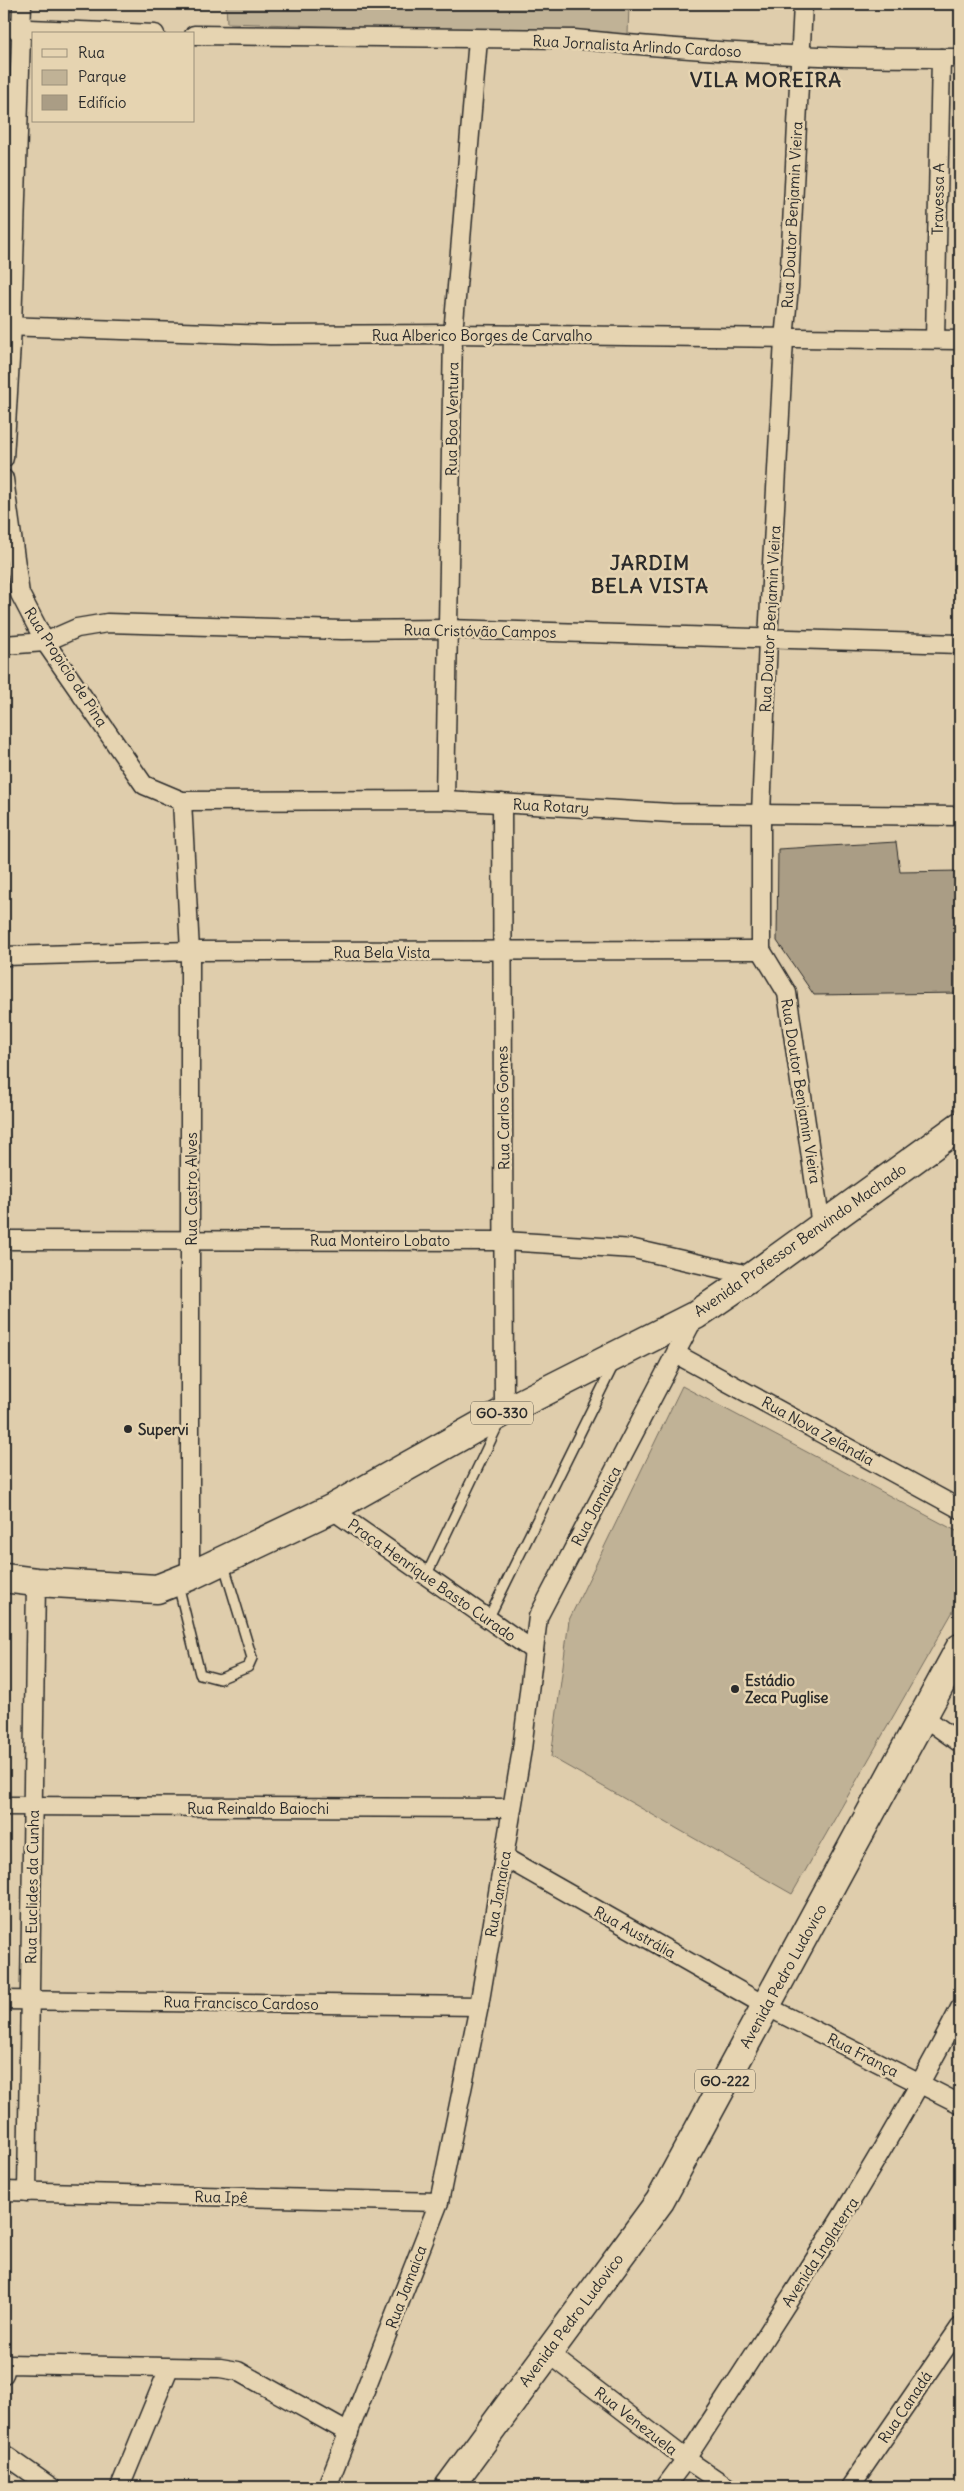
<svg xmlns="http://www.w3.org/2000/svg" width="964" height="2491" viewBox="0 0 964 2491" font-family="Delius,sans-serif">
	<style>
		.green { fill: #c0b296; stroke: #766e60 }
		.building { fill: #aa9d85; stroke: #2b2b2b }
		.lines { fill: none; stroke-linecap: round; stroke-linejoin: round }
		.lane-casing { stroke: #2b2b2b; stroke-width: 12 }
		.street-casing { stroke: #2b2b2b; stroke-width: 21 }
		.primary-casing { stroke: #2b2b2b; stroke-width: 31 }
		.lane { stroke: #e6d4b1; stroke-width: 9 }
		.street { stroke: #e6d4b1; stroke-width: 18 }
		.primary { stroke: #e6d4b1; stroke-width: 28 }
		.poi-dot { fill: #2b2b2b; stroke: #e6d4b1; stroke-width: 2 }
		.labels { text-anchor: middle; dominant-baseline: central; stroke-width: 5; stroke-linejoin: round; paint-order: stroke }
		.shield { fill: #e6d4b1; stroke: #635e53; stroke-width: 1 }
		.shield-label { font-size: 14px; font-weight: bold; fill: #2b2b2b }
		.street-label { font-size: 15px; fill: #2b2b2b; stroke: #e6d4b1 }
		.poi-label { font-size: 15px; font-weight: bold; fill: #2b2b2b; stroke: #e6d4b1; text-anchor: start }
		.district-label { font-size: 20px; font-weight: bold; letter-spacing: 1px; fill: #2b2b2b; stroke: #e6d4b1 }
	</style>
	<rect width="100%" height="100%" fill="#dfcdac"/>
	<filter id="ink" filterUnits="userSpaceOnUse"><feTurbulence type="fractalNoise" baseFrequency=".02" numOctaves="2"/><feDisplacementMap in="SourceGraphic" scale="10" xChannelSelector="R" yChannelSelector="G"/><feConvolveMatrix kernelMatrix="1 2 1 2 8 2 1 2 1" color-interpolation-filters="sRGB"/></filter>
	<g filter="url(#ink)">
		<g class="green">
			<path d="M226,4H629L628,35L227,23Z"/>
			<path d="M682,1386L960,1533V1599L792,1894L551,1757L569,1620Z"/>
		</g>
		<path class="building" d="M896,842L900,872L960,871V993L814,995L777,941L778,849Z"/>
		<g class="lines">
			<g class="lane-casing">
				<g id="lane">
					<path d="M426,1576L498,1425"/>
					<path d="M178,1584L200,1674L219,1679L248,1667L252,1658L224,1565"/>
					<path d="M488,1619L614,1364"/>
				</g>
			</g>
			<g class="street-casing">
				<g id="street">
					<path d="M803,4L789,287L784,339L768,639L761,814V950L787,993L821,1226"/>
					<path d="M4,28L155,34"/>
					<path d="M194,35L574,39C702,52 831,59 960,58"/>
					<path d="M4,326L270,335L453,334L960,340"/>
					<path d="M935,339L941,58"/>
					<path d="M4,458L12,327L22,4"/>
					<path d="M4,479L20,594L45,642L144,785L182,801L445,800L671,813L960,816"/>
					<path d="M4,645L45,642L77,628L107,623L342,630L447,629L960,644"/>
					<path d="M445,800L453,334L478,39"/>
					<path d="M182,801L190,951V1576"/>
					<path d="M502,803L504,1412"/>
					<path d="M4,956L190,951L761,950"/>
					<path d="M4,1240L504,1241L634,1249L753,1276"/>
					<path d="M676,1354L960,1509"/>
					<path d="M331,1509L534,1651"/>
					<path d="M924,1717L960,1743"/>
					<path d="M4,1806L512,1808"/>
					<path d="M504,1857L766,2006L960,2104"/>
					<path d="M4,2000L479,2006"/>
					<path d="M4,2191L439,2202"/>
					<path d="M27,2192L36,1582"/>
					<path d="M547,2352L686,2459L727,2487"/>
					<path d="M4,2374L7,2364L220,2368L238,2371L349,2433"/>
					<path d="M4,2454L51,2487"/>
					<path d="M120,2487L169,2368"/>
					<path d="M327,2487L439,2202L479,2006L522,1749L538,1617L695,1316"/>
					<path d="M665,2487L686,2459C782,2311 880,2165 960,2008"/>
					<path d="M850,2487L960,2327"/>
				</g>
			</g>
			<g class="primary-casing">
				<g id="primary">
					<path d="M4,1578L36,1582L157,1589L190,1576L331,1509L504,1412L696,1315L753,1276L960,1126"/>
					<path d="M449,2487L660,2201L960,1648"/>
				</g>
			</g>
			<use href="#lane" class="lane"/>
			<use href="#street" class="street"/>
			<use href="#primary" class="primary"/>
		</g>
	</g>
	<g class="poi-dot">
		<circle cx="128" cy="1429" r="5"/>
		<circle cx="735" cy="1689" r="5"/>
	</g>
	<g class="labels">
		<g class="shield">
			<rect x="471" y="1401.5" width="62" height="23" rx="4"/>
			<rect x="695" y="2069.5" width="60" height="23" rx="4"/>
		</g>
		<g class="shield-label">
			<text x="502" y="1413">GO-330</text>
			<text x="725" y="2081">GO-222</text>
		</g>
		<g class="street-label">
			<text transform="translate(637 46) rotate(3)">Rua Jornalista Arlindo Cardoso</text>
			<text transform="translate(938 199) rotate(-89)">Travessa A</text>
			<text transform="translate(792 215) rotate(-87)">Rua Doutor Benjamin Vieira</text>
			<text x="482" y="335">Rua Alberico Borges de Carvalho</text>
			<text transform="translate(452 419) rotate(-89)">Rua Boa Ventura</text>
			<text transform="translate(770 619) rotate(-87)">Rua Doutor Benjamin Vieira</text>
			<text transform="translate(480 631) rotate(1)">Rua Cristóvão Campos</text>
			<text transform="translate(66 667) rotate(57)">Rua Propicio de Pina</text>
			<text transform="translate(551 806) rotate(3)">Rua Rotary</text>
			<text x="382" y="952">Rua Bela Vista</text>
			<text transform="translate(801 1091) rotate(81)">Rua Doutor Benjamin Vieira</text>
			<text transform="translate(503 1108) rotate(-91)">Rua Carlos Gomes</text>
			<text transform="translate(191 1189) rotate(-90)">Rua Castro Alves</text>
			<text x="380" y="1240">Rua Monteiro Lobato</text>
			<text transform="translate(800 1240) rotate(-35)">Avenida Professor Benvindo Machado</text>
			<text transform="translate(818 1431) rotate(29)">Rua Nova Zelândia</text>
			<text transform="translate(596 1506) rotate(-62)">Rua Jamaica</text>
			<text transform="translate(432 1580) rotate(35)">Praça Henrique Basto Curado</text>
			<text x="258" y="1808">Rua Reinaldo Baiochi</text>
			<text transform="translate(32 1887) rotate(-89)">Rua Euclides da Cunha</text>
			<text transform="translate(498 1894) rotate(-80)">Rua Jamaica</text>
			<text transform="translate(635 1932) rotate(29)">Rua Austrália</text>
			<text transform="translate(783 1976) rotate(-61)">Avenida Pedro Ludovico</text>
			<text transform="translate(241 2003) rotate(1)">Rua Francisco Cardoso</text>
			<text transform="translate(863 2055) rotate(27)">Rua França</text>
			<text transform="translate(221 2197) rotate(1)">Rua Ipê</text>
			<text transform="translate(820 2252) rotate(-57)">Avenida Inglaterra</text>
			<text transform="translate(406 2287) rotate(-69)">Rua Jamaica</text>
			<text transform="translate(571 2320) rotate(-53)">Avenida Pedro Ludovico</text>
			<text transform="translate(905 2407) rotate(-56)">Rua Canadá</text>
			<text transform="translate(636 2421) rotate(38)">Rua Venezuela</text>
		</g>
		<g class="poi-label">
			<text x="138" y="1429">Supervi</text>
			<text x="745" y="1680">Estádio<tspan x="745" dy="17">Zeca Puglise</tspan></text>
		</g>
		<g class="district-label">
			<text x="766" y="79">VILA MOREIRA</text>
			<text x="650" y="562">JARDIM<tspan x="650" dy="23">BELA VISTA</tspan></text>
		</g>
	</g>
	<rect width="964" height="2491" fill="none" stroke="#e6d4b1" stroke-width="20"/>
	<rect x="10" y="10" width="944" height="2471" fill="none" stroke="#2b2b2b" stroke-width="2" filter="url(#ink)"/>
	<rect x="32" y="32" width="162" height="90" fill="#e6d4b1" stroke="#9b907b"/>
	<rect x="42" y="49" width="25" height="8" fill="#e6d4b1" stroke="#9b907b"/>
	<text x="78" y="58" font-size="15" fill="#2b2b2b">Rua</text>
	<rect x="42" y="70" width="25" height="15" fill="#c0b296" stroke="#9b907b"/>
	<text x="78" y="82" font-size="15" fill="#2b2b2b">Parque</text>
	<rect x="42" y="95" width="25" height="15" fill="#aa9d85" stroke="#9b907b"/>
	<text x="78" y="108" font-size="15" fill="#2b2b2b">Edifício</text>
</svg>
